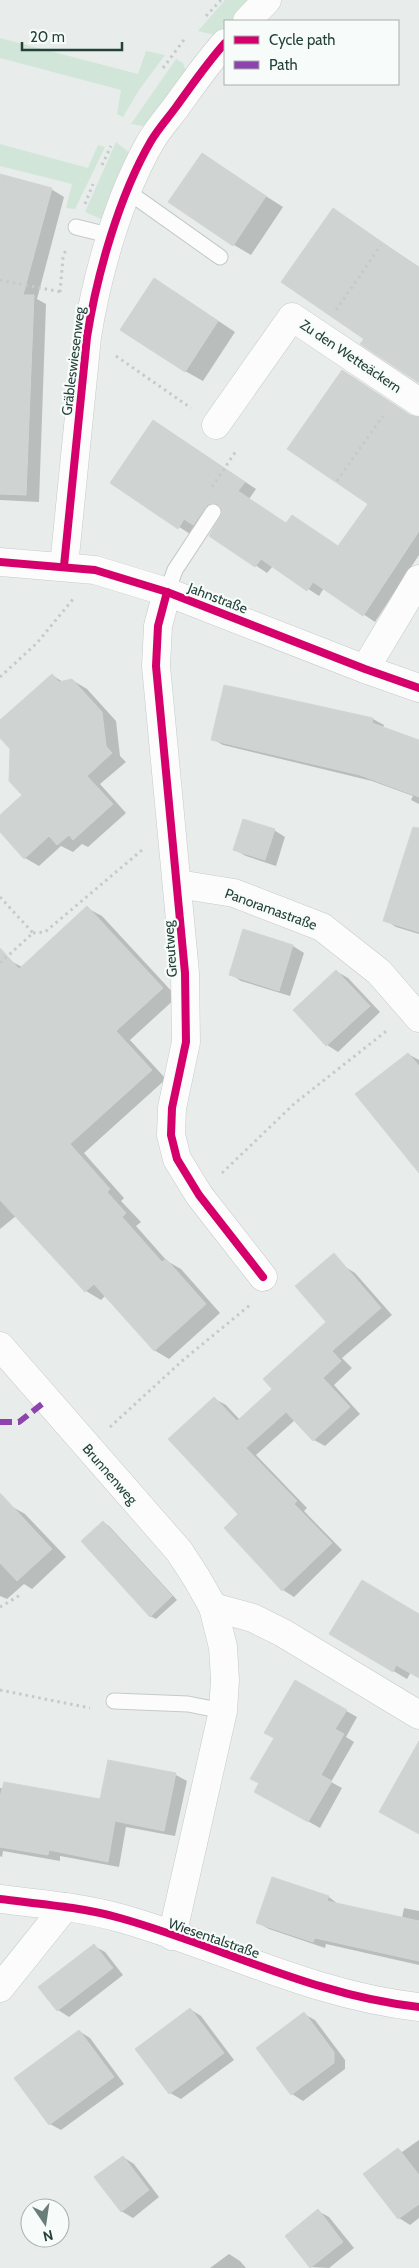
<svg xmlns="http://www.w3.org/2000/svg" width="419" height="2268" viewBox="0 0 419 2268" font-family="Cabin,sans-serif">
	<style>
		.green { fill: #d1e6d8 }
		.shadow { fill: #0003 }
		.building { fill: #cfd4d2; stroke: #d1d6d4 }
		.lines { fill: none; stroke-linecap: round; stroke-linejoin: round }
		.service-casing { stroke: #c5cac8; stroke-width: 17 }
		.minor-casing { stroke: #c5cac8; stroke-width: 29 }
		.path { stroke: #c3ccca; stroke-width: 3; stroke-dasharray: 2.5 4; stroke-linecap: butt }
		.service { stroke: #fcfcfc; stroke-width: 15 }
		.minor { stroke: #fcfcfc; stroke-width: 28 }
		.quiet { stroke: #8e44ad; stroke-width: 6; stroke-dasharray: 12 6; stroke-linecap: butt }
		.cycleway-casing { stroke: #f7fbf9; stroke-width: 11 }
		.cycleway { stroke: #d6006c; stroke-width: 8 }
		.labels { text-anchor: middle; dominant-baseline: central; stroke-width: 4.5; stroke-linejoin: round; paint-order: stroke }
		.street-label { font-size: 14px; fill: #24423a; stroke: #f7fbf9 }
	</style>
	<rect width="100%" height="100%" fill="#e8edeb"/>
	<g class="green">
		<path d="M225,0H250L232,21H225V29L219,36L198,31Z"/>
		<path d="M0,38L138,74L146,51L165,55L139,90L123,117L117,114L121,90L0,58Z"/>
		<path d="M176,59L183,63L186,71L149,127L131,124Z"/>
		<path d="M116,142L131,154L101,219L85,212Z"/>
		<path d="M0,144L88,168L98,145L105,147L75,209L66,208L72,184L0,166Z"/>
	</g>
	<g class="shadow">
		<path d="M202,155L283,207L251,255L234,245Z"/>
		<path d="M0,175L51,189L64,197L37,299L46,304L39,502L0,500Z"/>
		<path d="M333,209L419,267V382L365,338Z"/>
		<path d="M172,290L235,332L203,381L185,371Z"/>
		<path d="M343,371L413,417L419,419V555L375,622L324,588L319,596L273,566L267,573L210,535L224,513L222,510L205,531L190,534L112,483L164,428L256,489L249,499L287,524L292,516L339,547L370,504Z"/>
		<path d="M52,675L63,682L72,680L87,689L116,721L120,756L126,762L100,784L126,813L88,847L82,844L73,852L61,846L39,866L25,858L0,830V817L24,795L11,748L0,736V722Z"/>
		<path d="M373,719L384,725L383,728L419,741V804L411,800L413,796L372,781L223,745L212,739Z"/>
		<path d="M274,830L285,837L276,866L246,856L235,850Z"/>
		<path d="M419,875V934L396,927L385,920Z"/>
		<path d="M87,908L102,916L177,997L130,1040L166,1079L84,1153L124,1198L121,1201L141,1222L136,1226L167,1261L181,1269L220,1313L169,1359L154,1350L105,1296L101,1300L86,1291L16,1216L0,1229V950L9,960L22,967Z"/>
		<path d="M293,946L304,953L290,996L241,981L230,974Z"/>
		<path d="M336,971L348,978L380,1012L338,1052L327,1045L294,1010Z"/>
		<path d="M408,1054L419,1060V1163Z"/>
		<path d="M344,1266L355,1273L392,1315L342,1358L352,1368L334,1385L360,1414L325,1446L314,1440L295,1420L256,1455L307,1508L304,1511L342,1550L294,1597L283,1590L225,1528L239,1515L215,1399L226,1405L240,1420L274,1389L328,1322Z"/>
		<path d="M0,1506H11L25,1514L66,1557L32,1589L24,1584L7,1599L0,1596Z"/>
		<path d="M103,1522L109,1526L177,1600L156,1619L150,1616Z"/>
		<path d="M419,1615V1677L411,1672L407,1679L331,1634Z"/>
		<path d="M296,1682L357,1717L346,1737L354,1742L331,1782L342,1788L320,1828L256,1792Z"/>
		<path d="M109,1761L176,1775L187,1781L175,1836L126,1827L119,1867L60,1856V1861L3,1851L2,1857L0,1856V1788L101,1800Z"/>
		<path d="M272,1878L329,1897L339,1905L402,1918L404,1908L419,1911V1965L326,1944L325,1948L269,1929L258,1923Z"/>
		<path d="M94,1946L105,1952L123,1975L69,2017L58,2010Z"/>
		<path d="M190,2009L201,2016L234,2060L181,2099L170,2093Z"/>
		<path d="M304,2014L315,2020L345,2060V2069L303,2101L292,2094Z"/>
		<path d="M79,2031L90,2038L124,2084L61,2130L50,2124Z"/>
		<path d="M419,2140V2218L410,2225L399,2218L398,2149L402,2152Z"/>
		<path d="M123,2157L134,2164L159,2197L133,2218L121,2211Z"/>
		<path d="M318,2211L329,2217L354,2248L329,2268L311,2267Z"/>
		<path d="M229,2254L240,2261L246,2268H210Z"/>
	</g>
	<g class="building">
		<path d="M202,153L266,196L233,246L168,202Z"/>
		<path d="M0,174L52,188L23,295H34L26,495L0,494Z"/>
		<path d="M333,208L419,268V383L360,344L364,339L281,282Z"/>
		<path d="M154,278L218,321L185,372L120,330Z"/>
		<path d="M342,370L410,415L419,417V531L363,616L313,582L307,591L261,559L255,567L209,536L222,513L218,504H208L193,525L184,519L178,529L110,483L153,420L245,482L238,491L286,523L292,515L338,546L368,504L287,449Z"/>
		<path d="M52,674L59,682L72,679L102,712L106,746L112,753L87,776L113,804L73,840L69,835L57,845L49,836L24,859L0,832V815L22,795L9,781L10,749L0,738V720Z"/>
		<path d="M224,685L373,718L372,723L419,740V797L360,775L211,740Z"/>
		<path d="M243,819L275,829L265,860L233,850Z"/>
		<path d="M413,827L419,828V932L383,921Z"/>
		<path d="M87,906L163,988L116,1031L152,1070L70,1144L110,1189L107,1192L126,1213L122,1217L162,1262L166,1259L206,1304L154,1351L94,1284L85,1292L0,1200V948L19,969Z"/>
		<path d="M243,929L293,945L279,991L229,975Z"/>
		<path d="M336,970L370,1006L326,1046L293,1010Z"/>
		<path d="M408,1053L419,1066V1173L355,1094Z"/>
		<path d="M334,1253L381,1308L332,1351L341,1361L323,1378L350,1407L313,1441L286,1412L246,1448L297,1501L294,1504L332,1543L282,1591L224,1528L238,1514L168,1439L214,1397L237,1421L272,1389L263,1379L326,1322L295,1286Z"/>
		<path d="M0,1493L52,1549L17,1581L0,1563Z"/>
		<path d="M103,1521L172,1596L150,1617L81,1541Z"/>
		<path d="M362,1580L419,1614V1678L396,1665L393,1672L329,1634Z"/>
		<path d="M295,1680L347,1710L335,1729L344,1734L321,1775L332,1781L308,1822L254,1792L259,1783L250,1779L274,1738L264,1733Z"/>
		<path d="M419,1741V1834L379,1812Z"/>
		<path d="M108,1760L176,1773L164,1831L115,1821L108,1862L49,1850L48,1855L0,1847V1797L4,1782L100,1799Z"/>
		<path d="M272,1877L329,1896L327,1901L419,1921V1961L315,1938L313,1942L256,1923Z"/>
		<path d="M94,1944L113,1968L57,2011L38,1987Z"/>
		<path d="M190,2008L224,2053L169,2094L135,2049Z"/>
		<path d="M304,2012L334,2052V2063L291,2095L256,2048Z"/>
		<path d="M79,2030L114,2077L49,2125L14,2078Z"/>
		<path d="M398,2148L419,2175V2204L398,2219L363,2174Z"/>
		<path d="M123,2156L149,2190L121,2212L94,2177Z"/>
		<path d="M318,2209L343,2242L310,2268L285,2236Z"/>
	</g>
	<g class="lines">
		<g class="service-casing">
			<g id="service">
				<path d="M127,191L220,257"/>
				<path d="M76,227L112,236"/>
				<path d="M167,592L175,570L213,512"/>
				<path d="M114,1701L188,1704L223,1711"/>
			</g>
		</g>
		<g class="minor-casing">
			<g id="minor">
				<path d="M247,21L267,0"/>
				<path d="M216,425L292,317L419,402"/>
				<path d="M0,562L95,570L167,592L365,669L419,688"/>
				<path d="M64,566L87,337C97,274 119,196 151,141C158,129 168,118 176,107C192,85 207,63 225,43"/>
				<path d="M167,592L158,626L156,666L185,973L186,1042L172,1108L171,1135L177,1159L199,1195L263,1277"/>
				<path d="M365,669L419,579"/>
				<path d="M178,884L234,893L322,927L379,972L419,1018"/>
				<path d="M0,1346L179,1551L196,1577L213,1607L223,1647L225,1680L223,1711L172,1936"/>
				<path d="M213,1607L253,1618L283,1633L419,1715"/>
				<path d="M0,1899C40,1904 81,1907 120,1918C220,1946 314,1996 419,2007"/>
				<path d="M0,1988L65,1907"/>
			</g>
		</g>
		<g class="path">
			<path d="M206,16L221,0"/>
			<path d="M163,68L186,37"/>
			<path d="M102,165L111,146"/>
			<path d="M85,204L93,184"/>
			<path d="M0,280L61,292"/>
			<path d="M60,292L63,258L66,249"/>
			<path d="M336,310L381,245"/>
			<path d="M116,356L191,408"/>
			<path d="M337,481L383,416"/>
			<path d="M212,487L236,451"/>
			<path d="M0,677L37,643L74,598"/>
			<path d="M0,897L33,933L0,963"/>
			<path d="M33,933L45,932L142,850"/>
			<path d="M222,1173L295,1103L389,1029"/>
			<path d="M110,1427L182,1361L250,1305"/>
			<path d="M0,1607L22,1594"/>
			<path d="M0,1690L90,1708"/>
		</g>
		<use href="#service" class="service"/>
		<use href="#minor" class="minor"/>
		<path class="quiet" d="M0,1422H19L46,1401"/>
		<g class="cycleway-casing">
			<g id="cycleway">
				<path d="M0,562L95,570L167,592L365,669L419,688"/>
				<path d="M64,566L87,337C97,274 119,196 151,141C158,129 168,118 176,107C192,85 207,63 225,43"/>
				<path d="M167,592L158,626L156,666L185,973L186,1042L172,1108L171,1135L177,1159L199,1195L263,1277"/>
				<path d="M0,1899C40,1904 81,1907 120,1918C220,1946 314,1996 419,2007"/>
			</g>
		</g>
		<use href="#cycleway" class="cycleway"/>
	</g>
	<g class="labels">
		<g class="street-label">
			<text transform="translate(351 356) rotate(34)">Zu den Wetteäckern</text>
			<text transform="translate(73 361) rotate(-83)">Gräbleswiesenweg</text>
			<text transform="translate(218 598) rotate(21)">Jahnstraße</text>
			<text transform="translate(271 909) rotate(20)">Panoramastraße</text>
			<text transform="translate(170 949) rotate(-94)">Greutweg</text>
			<text transform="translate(110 1474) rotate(49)">Brunnenweg</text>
			<text transform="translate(214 1938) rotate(19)">Wiesentalstraße</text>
		</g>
	</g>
	<rect x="224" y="20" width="175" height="65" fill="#f7fbf9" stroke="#a3b1ad"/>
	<rect x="234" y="36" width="25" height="8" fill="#d6006c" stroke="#a3b1ad"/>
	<text x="269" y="45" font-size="15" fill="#24423a">Cycle path</text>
	<rect x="234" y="61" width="25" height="8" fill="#8e44ad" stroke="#a3b1ad"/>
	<text x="269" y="70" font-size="15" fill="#24423a">Path</text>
	<g transform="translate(45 2223) rotate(167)"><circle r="24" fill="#f7fbf9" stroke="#a3b1ad"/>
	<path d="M0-4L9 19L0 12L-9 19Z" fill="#697e78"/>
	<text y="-8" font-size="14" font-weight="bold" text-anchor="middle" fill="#24423a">N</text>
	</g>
	<path d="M22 42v8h100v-8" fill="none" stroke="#24423a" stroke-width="2.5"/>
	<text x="30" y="42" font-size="15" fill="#24423a" stroke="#f7fbf9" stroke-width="4" paint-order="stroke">20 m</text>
</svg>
